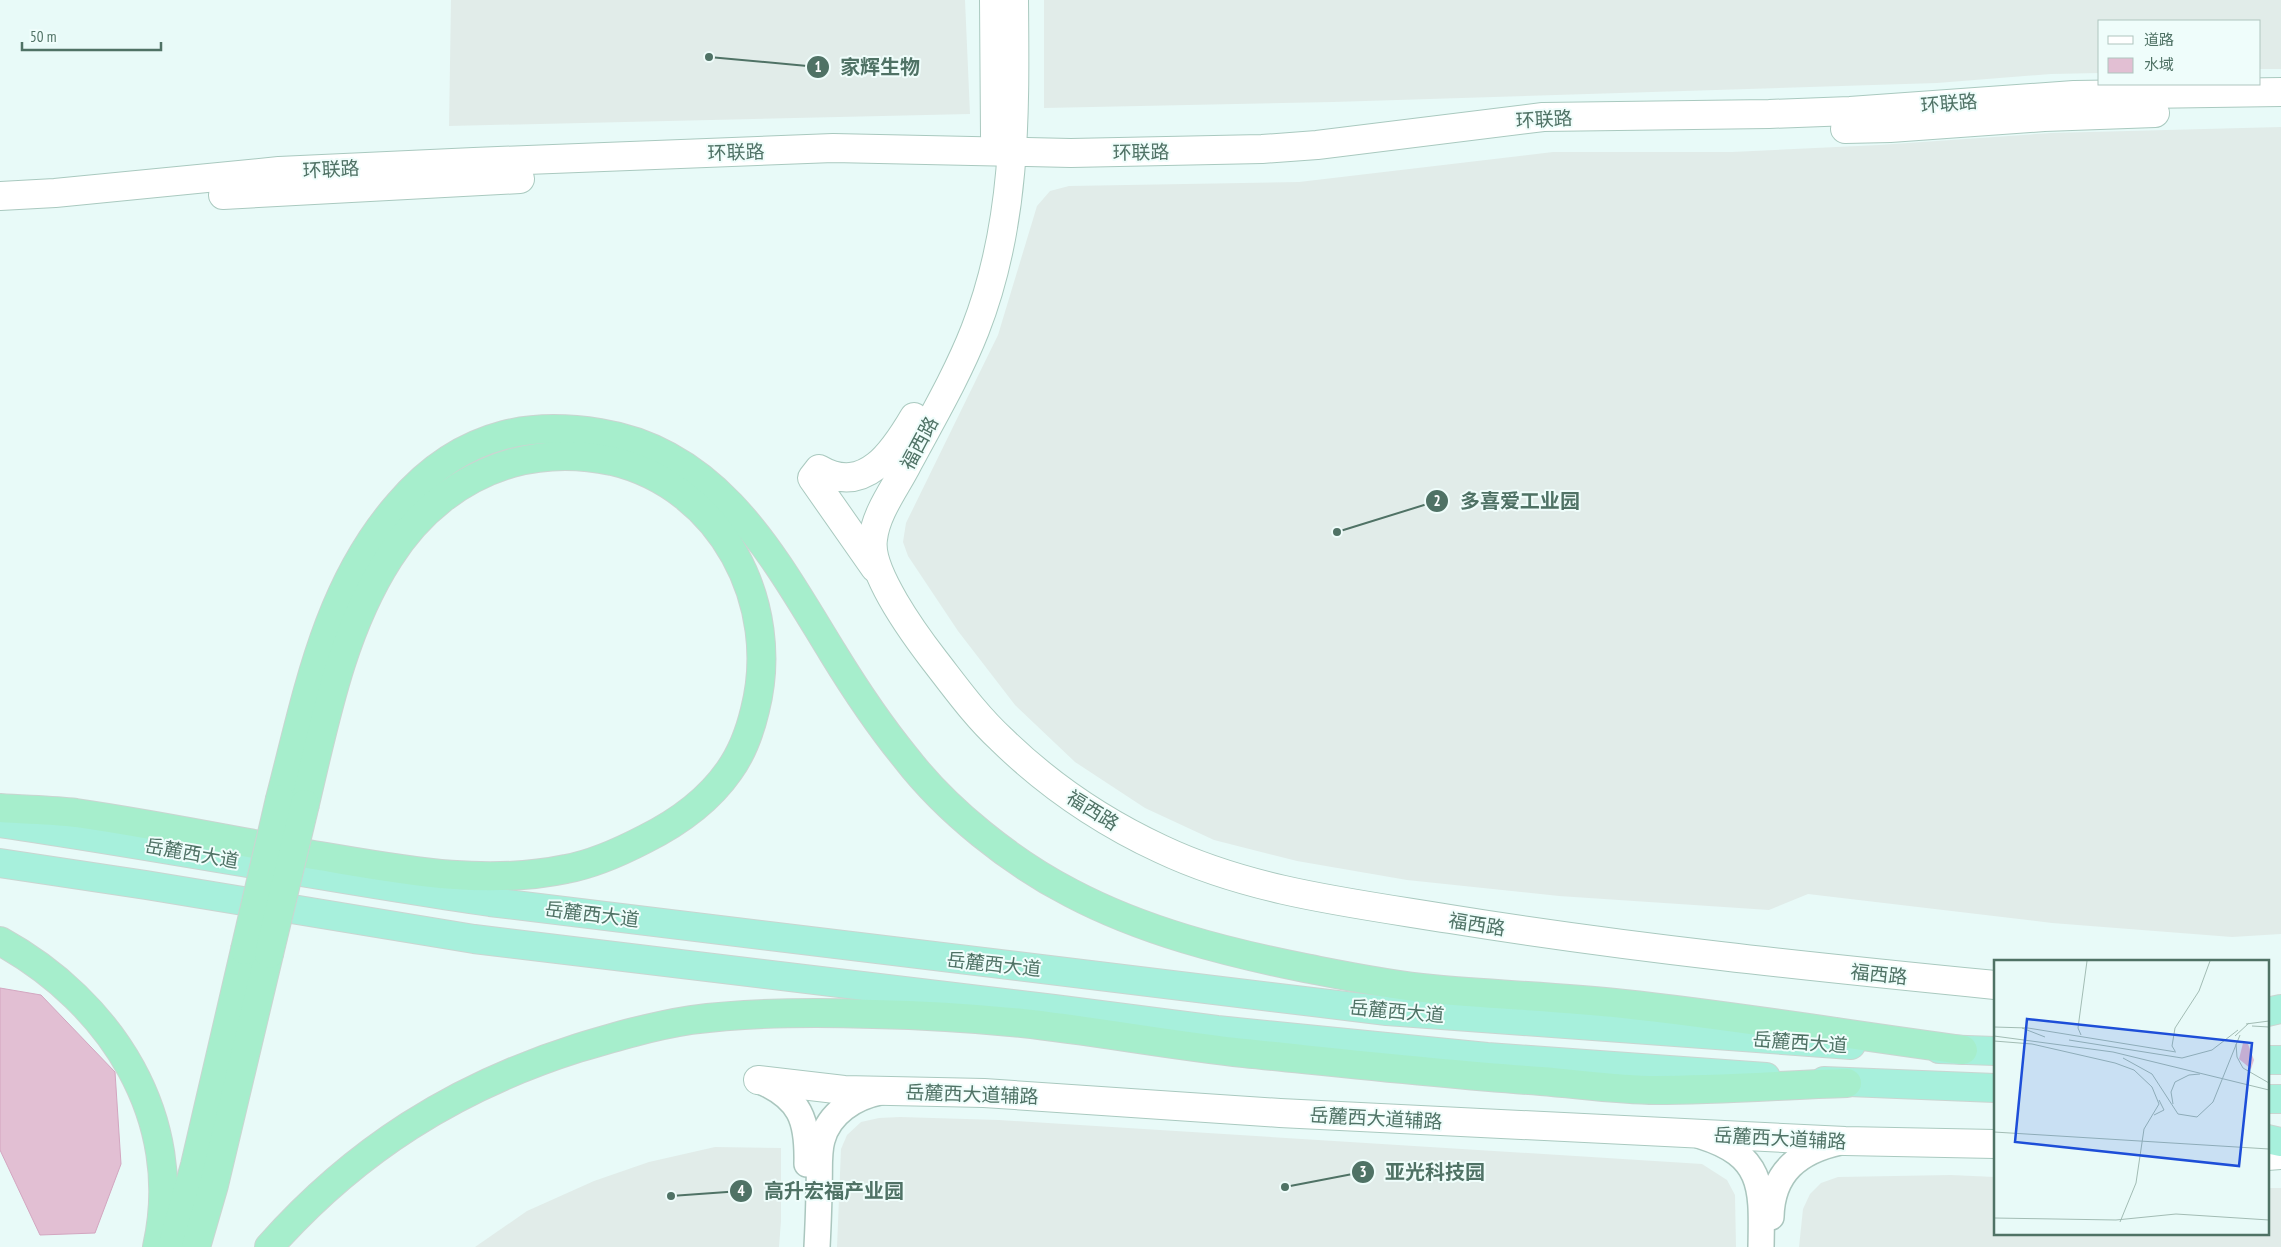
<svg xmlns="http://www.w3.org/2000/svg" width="2281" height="1247" viewBox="0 0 2281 1247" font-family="'PT Sans Narrow','Noto Sans SC',sans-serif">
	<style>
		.industrial { fill: #e1ece9 }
		.water { fill: #e2bfd3; stroke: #d3a6c0 }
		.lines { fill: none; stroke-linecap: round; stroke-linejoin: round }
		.tertiary-casing { stroke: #aac6be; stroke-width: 28 }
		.secondary-casing { stroke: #a9c9bf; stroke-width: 30 }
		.trunk-casing { stroke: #cad5d1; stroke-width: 30 }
		.motorway-casing { stroke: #cad5d1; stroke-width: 30 }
		.tertiary { stroke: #fff; stroke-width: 25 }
		.secondary { stroke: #fff; stroke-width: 28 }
		.trunk { stroke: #a7f0dc; stroke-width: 28 }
		.motorway { stroke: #a6eecc; stroke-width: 28 }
		.motorway-bridge-casing { stroke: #cad5d1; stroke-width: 30; stroke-linecap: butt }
		.motorway-bridge { stroke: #a6eecc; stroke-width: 28 }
		.labels { text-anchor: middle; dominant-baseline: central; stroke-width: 4; stroke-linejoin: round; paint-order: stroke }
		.street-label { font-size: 19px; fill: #4f7265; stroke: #effdfb }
		.inset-road { fill: none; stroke: #a2bcb4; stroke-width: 1 }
		.view { fill: #1d4ed8; fill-opacity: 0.15; stroke: #1d4ed8; stroke-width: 2.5 }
		.inset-edge { fill: none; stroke: #4f7265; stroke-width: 2.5 }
		.leader { fill: none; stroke: #4f7265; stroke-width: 2 }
		.callout-dot { fill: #4f7265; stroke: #effdfb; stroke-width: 2 }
		.mark-label { font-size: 15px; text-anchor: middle; font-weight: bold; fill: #fff }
		.callout-label { font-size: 20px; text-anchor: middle; font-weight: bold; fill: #4f7265; stroke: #effdfb; stroke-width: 4; stroke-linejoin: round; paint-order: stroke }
	</style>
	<rect width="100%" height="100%" fill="#e8faf8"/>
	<g class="industrial">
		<path d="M451,0H965L970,114L449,126Z"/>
		<path d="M1044,0H2281V69H2260V21H2100V73L2051,74L1937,83L1333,102L1044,108Z"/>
		<path d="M2281,127V934L2232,937L2052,923L1808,894L1769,910L1559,896L1407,880L1297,861L1214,840L1145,808L1075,762L1015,705L958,631L908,556L903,542L906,523L998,335L1037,206L1050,191L1069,186L1299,182L1553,152H1732L1879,145L2051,133Z"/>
		<path d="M900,1117L999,1120L1702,1164L1727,1180L1735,1195L1736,1247H837L841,1149L847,1135L861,1122L879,1118Z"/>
		<path d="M715,1147L781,1148V1221L779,1247H475L527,1211L594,1181L649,1162Z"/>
		<path d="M1951,1175L1995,1177V1233H2267V1188H2281V1247H1799L1803,1209L1810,1194L1821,1183L1838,1177Z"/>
	</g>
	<path class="water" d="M0,988L41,995L115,1072L121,1164L95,1233L40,1235L0,1150Z"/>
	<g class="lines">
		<g class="tertiary-casing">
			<g id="tertiary">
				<path d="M758,1080C801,1098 808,1120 807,1164"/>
				<path d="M1701,1136C1765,1156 1762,1189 1761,1247"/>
				<path d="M1771,1217C1772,1172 1799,1151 1840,1142"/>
				<path d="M817,1247C818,1227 819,1206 819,1186C820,1171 818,1154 822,1140C829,1113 855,1097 880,1092"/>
			</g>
		</g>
		<g class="secondary-casing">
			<g id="secondary">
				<path d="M994,0L995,136"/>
				<path d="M1014,0C1015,113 1017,223 975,330C957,376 931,420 908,463C896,487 876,512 873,539C868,571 915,635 935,661C956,688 976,716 1001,739C1047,784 1103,822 1161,849C1252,892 1352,903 1450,919C1630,948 1813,967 1995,985"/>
				<path d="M1845,129L1890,128L2044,117L2155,113"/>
				<path d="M223,195L520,179"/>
				<path d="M0,196L55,193L279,171L474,162L833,148L1071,153L1262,149L1317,145L1543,117L1769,114L1850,111L2074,95L2281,92"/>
				<path d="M875,568L812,478L819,469C865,496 894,451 914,417"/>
				<path d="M758,1080L844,1090L984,1093L1280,1113L1845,1141L1995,1144"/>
				<path d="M2267,1156L2281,1155"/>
			</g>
		</g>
		<g class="trunk-casing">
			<g id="trunk">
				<path d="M0,823C164,847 326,878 490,902L1387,1011L1851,1045"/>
				<path d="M0,863L146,885L474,939L1054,1009L1217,1030L1487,1057L1766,1077"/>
				<path d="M2267,1012L2281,1009"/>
				<path d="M1939,1049L1995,1051"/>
				<path d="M2267,1060H2281"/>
				<path d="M1824,1081L1995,1088"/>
				<path d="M2267,1099H2281"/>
				<path d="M2267,1139L2281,1142"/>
			</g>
		</g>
		<g class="motorway-casing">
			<g id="motorway">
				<path d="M280,799C307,696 326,587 399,504C427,471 462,446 504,435C535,427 569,428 600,433C720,452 775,559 833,653C855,689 879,725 906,758C947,811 1011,862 1071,893C1143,931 1225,952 1305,968C1346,976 1389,985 1432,989C1496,995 1560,997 1624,1004C1737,1016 1850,1035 1963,1050"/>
				<path d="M0,808C25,810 51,810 76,813C153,824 231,840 308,854C393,868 480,887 566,869C594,864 620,852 645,839C677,823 708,801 729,771C742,753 750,731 755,710C782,604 722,487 612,461C579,454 545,454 512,463C460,478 418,512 389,558C342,631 325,720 305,804"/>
				<path d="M0,941C111,1002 186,1118 157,1247"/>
				<path d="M172,1247L195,1165L245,950"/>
				<path d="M196,1247L214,1185L269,954"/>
				<path d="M269,1247C355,1150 455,1087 578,1048C615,1037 652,1026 691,1020C751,1012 812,1012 873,1014C923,1015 972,1018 1022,1023C1096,1031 1169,1045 1244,1053C1343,1063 1441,1074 1541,1081C1579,1084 1618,1090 1656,1090C1720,1090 1784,1085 1847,1083"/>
			</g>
		</g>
		<use href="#tertiary" class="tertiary"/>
		<use href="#secondary" class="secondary"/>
		<use href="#trunk" class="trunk"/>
		<use href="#motorway" class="motorway"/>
		<g class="motorway-bridge-casing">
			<g id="motorway-bridge">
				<path d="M245,950L280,799"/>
				<path d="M269,954L305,804"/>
			</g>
		</g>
		<use href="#motorway-bridge" class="motorway-bridge"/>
	</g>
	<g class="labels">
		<g class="street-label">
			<text transform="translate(1949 103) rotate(-5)">环联路</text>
			<text transform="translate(1544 119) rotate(-3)">环联路</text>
			<text transform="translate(736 152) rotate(-2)">环联路</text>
			<text transform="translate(1141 152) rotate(-1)">环联路</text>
			<text transform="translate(331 169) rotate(-3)">环联路</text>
			<text transform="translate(919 443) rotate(-62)">福西路</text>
			<text transform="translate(1093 810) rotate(32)">福西路</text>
			<text transform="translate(192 853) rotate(10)">岳麓西大道</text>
			<text transform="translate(592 914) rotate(7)">岳麓西大道</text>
			<text transform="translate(1477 924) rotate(9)">福西路</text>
			<text transform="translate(994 964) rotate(6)">岳麓西大道</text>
			<text transform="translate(1879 974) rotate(6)">福西路</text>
			<text transform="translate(1397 1011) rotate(5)">岳麓西大道</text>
			<text transform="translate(1800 1042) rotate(4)">岳麓西大道</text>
			<text transform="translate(972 1094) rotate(2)">岳麓西大道辅路</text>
			<text transform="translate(1376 1118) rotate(3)">岳麓西大道辅路</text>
			<text transform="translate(1780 1138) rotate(3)">岳麓西大道辅路</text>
		</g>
	</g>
	<g transform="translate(1994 960)">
		<rect width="275" height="275" fill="#e8faf8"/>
		<path d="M249,83L254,84L260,100L257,109L245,99Z" fill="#e2bfd3"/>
		<path class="inset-road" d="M252,64L275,61M258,66L275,67M0,67L34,68L182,92M28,68L51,77M87,75L84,68L93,1M0,76L119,92L275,130M241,76L255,63M75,80L188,98L218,90L244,70M0,81L38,84L121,103L140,110L158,127L165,144L150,169L142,223L126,262M242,84L243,97L249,108L275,123M181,91L178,86L181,68L205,31L216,1M129,98L158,114L184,154L203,157L219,142L246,75M179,144L177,132L181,122L195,115L206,114M160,155L170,150L165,140M0,172L275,189M0,258L122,260L182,254L275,260"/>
		<path class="view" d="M33,59L258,83L245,206L21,182Z"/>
		<rect width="275" height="275" class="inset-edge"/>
	</g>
	<path class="leader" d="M709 57L818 67M1337 532L1437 501M1285 1187L1363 1172M671 1196L741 1191"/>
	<g class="callout-dot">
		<circle cx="709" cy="57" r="5"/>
		<circle cx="1337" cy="532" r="5"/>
		<circle cx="1285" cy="1187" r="5"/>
		<circle cx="671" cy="1196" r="5"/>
		<circle cx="818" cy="67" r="12"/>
		<circle cx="1437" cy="501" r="12"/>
		<circle cx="1363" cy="1172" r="12"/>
		<circle cx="741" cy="1191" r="12"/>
	</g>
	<g class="mark-label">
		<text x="818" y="72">1</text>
		<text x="1437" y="506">2</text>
		<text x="1363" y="1177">3</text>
		<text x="741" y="1196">4</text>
	</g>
	<g class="callout-label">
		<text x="880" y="74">家辉生物</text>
		<text x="1520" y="508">多喜爱工业园</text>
		<text x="1435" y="1179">亚光科技园</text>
		<text x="834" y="1198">高升宏福产业园</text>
	</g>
	<rect x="2098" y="20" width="162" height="65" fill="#effdfb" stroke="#afc5bf"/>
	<rect x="2108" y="36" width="25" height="8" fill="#ffffff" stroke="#afc5bf"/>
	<text x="2144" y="45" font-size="15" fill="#4f7265">道路</text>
	<rect x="2108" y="58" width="25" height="15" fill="#e2bfd3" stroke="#afc5bf"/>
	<text x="2144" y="70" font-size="15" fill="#4f7265">水域</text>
	<path d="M22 42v8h139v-8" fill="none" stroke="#4f7265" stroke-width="2.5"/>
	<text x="30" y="42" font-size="15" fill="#4f7265" stroke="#effdfb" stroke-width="4" paint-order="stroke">50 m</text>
</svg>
